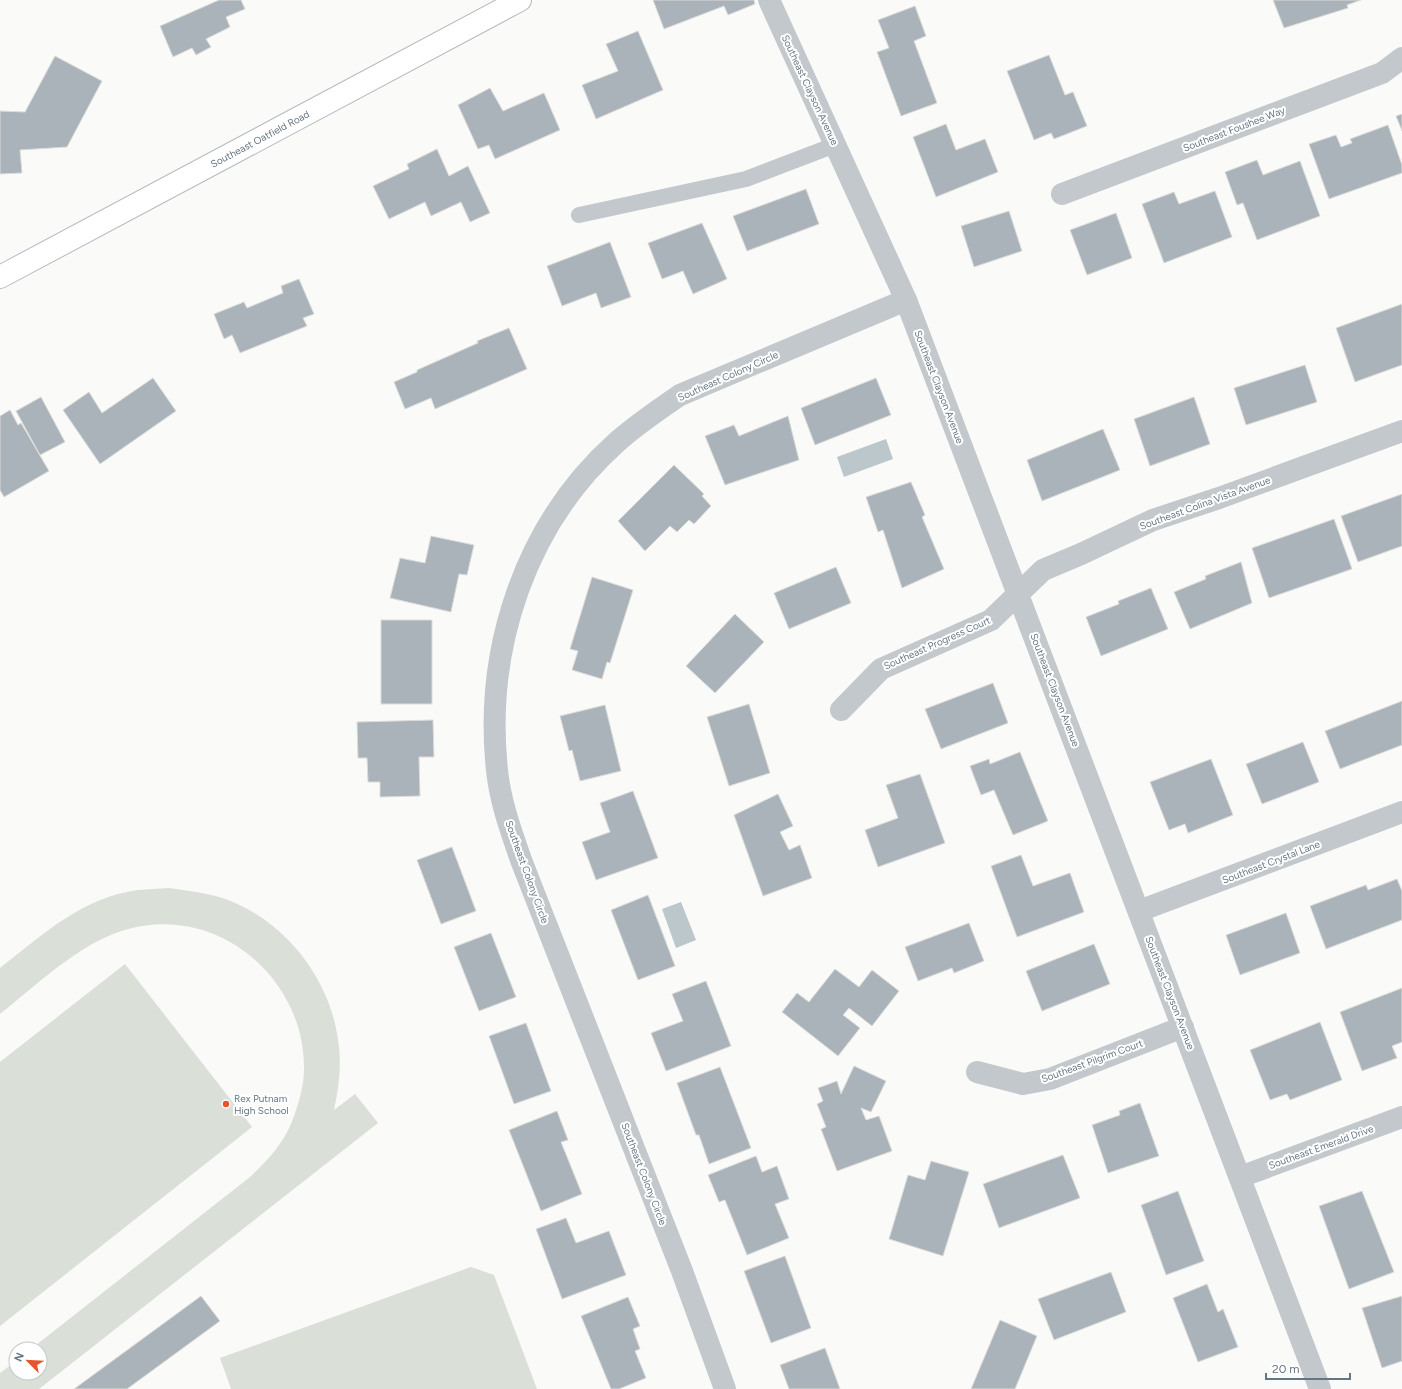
<svg xmlns="http://www.w3.org/2000/svg" width="1402" height="1389" viewBox="0 0 1402 1389" font-family="Figtree,sans-serif">
	<style>
		.green { fill: #dadfd7 }
		.water { fill: #bbc7cb }
		.building { fill: #aab3b9; stroke: #dcdcda }
		.lines { fill: none; stroke-linecap: round; stroke-linejoin: round }
		.secondary-casing { stroke: #b3babf; stroke-width: 24 }
		.service { stroke: #c3c8cc; stroke-width: 16 }
		.minor { stroke: #c3c8cc; stroke-width: 22 }
		.secondary { stroke: #fff; stroke-width: 22 }
		.poi-dot { fill: #e4572e; stroke: #fff; stroke-width: 1.5 }
		.labels { text-anchor: middle; dominant-baseline: central; stroke-width: 4; stroke-linejoin: round; paint-order: stroke }
		.street-label { font-size: 10px; fill: #657683; stroke: #fff }
		.poi-label { font-size: 10px; fill: #657683; stroke: #fff; text-anchor: start }
	</style>
	<rect width="100%" height="100%" fill="#fafaf8"/>
	<g class="green">
		<path d="M169,888C189,891 209,893 228,900C286,922 330,979 338,1040C342,1064 339,1087 334,1110L355,1094L378,1123L39,1389H0V1373L16,1361V1373H40V1349H31L250,1177C268,1160 286,1141 294,1116C299,1102 304,1085 304,1069C305,984 228,912 142,926C88,934 42,981 0,1014V968C42,935 83,897 138,890C148,889 158,889 169,888Z"/>
		<path d="M125,964L252,1127L0,1326V1062Z"/>
		<path d="M471,1267L494,1275L537,1389H231L220,1358Z"/>
	</g>
	<g class="water">
		<path d="M886,439L893,459L844,477L837,457Z"/>
		<path d="M681,902L696,940L676,948L662,909Z"/>
	</g>
	<g class="building">
		<path d="M219,0H241L245,9L226,17L230,27L206,39L211,47L196,55L192,48L173,57L160,26Z"/>
		<path d="M653,0H754L755,4L728,15L724,6L664,29Z"/>
		<path d="M1273,0H1361L1347,5L1348,8L1284,28Z"/>
		<path d="M915,6L926,36L914,41L937,103L901,116L877,52L889,48L878,20Z"/>
		<path d="M638,31L663,90L596,119L582,85L618,71L606,44Z"/>
		<path d="M1049,55L1065,95L1073,92L1087,126L1054,139L1051,133L1034,140L1007,71Z"/>
		<path d="M55,56L102,81L67,147L20,150L22,173L0,174V111L25,112Z"/>
		<path d="M490,88L503,111L544,93L560,130L495,159L489,145L478,149L458,105Z"/>
		<path d="M1402,114V131L1396,116Z"/>
		<path d="M946,124L956,150L985,139L998,172L936,197L913,137Z"/>
		<path d="M1388,125L1402,165V173L1329,199L1309,144L1336,135L1341,147L1352,143L1350,139Z"/>
		<path d="M437,149L449,176L468,166L490,213L470,222L461,202L431,216L425,202L389,219L373,186L409,169L407,164Z"/>
		<path d="M1257,160L1263,175L1300,161L1320,216L1257,240L1243,203L1237,205L1225,172Z"/>
		<path d="M806,189L819,224L747,251L733,216Z"/>
		<path d="M1215,191L1232,237L1164,263L1142,204L1174,192L1179,204Z"/>
		<path d="M1009,211L1022,251L974,267L961,226Z"/>
		<path d="M1116,213L1132,258L1087,275L1070,230Z"/>
		<path d="M702,223L727,279L693,294L683,271L662,279L648,243Z"/>
		<path d="M610,242L631,297L601,308L596,293L562,306L547,266Z"/>
		<path d="M299,279L314,314L303,318L307,326L240,353L232,335L224,339L214,314L244,302L247,308L283,293L281,286Z"/>
		<path d="M1402,304V365L1355,382L1336,328Z"/>
		<path d="M509,328L527,369L435,409L431,398L405,409L394,382L417,372V370L478,343L477,341Z"/>
		<path d="M1305,365L1317,402L1246,425L1234,388Z"/>
		<path d="M153,378L176,411L100,464L63,410L89,392L102,413Z"/>
		<path d="M876,378L891,415L815,445L801,408Z"/>
		<path d="M41,397L65,442L40,455L16,411Z"/>
		<path d="M1194,397L1210,444L1150,466L1134,419Z"/>
		<path d="M10,410L18,425L21,423L49,471L4,497L0,490V416Z"/>
		<path d="M788,416L799,460L725,485L705,436L734,425L739,436Z"/>
		<path d="M1103,429L1120,470L1042,501L1027,460Z"/>
		<path d="M674,465L704,494L702,496L711,506L694,524L689,520L677,532L670,526L645,551L618,521Z"/>
		<path d="M911,482L925,515L922,517L944,569L902,588L883,530L878,532L866,497Z"/>
		<path d="M1402,494V546L1358,562L1341,516Z"/>
		<path d="M1334,519L1352,569L1269,598L1252,548Z"/>
		<path d="M431,536L474,545L467,575L459,574L451,612L390,598L400,558L425,563Z"/>
		<path d="M1241,562L1252,603L1190,629L1174,592L1206,579L1205,576Z"/>
		<path d="M836,567L851,603L789,629L774,593Z"/>
		<path d="M592,577L633,590L610,663L607,662L602,679L572,670L578,651L570,649Z"/>
		<path d="M1151,588L1168,629L1101,656L1086,617L1119,604L1118,601Z"/>
		<path d="M735,614L764,642L715,693L686,666Z"/>
		<rect x="381" y="620" width="51" height="84"/>
		<path d="M993,683L1008,723L941,749L925,709Z"/>
		<path d="M1402,701V745L1340,769L1325,731Z"/>
		<path d="M749,704L770,773L729,786L707,717Z"/>
		<path d="M605,705L621,771L580,781L572,750L569,751L560,716Z"/>
		<path d="M433,720L434,757H419L420,796L380,797V782H368L367,758H358L357,722Z"/>
		<path d="M1303,742L1319,782L1262,804L1246,764Z"/>
		<path d="M1020,752L1048,821L1013,835L994,790L981,795L970,766L989,759L990,764Z"/>
		<path d="M1211,759L1233,815L1188,833L1185,824L1169,830L1150,782Z"/>
		<path d="M920,774L945,843L878,867L865,830L898,818L886,785Z"/>
		<path d="M633,791L658,858L596,880L582,842L610,832L600,803Z"/>
		<path d="M778,794L793,826L780,832L789,850L800,845L812,878L763,896L734,815Z"/>
		<path d="M452,847L476,911L441,924L417,860Z"/>
		<path d="M1021,855L1033,886L1070,873L1084,912L1017,937L991,866Z"/>
		<path d="M1397,879L1402,891V920L1326,949L1310,906L1366,885L1368,890Z"/>
		<path d="M648,895L675,966L638,980L611,910Z"/>
		<path d="M1286,913L1300,953L1240,975L1226,935Z"/>
		<path d="M969,923L984,961L954,973L952,968L918,981L905,947Z"/>
		<path d="M491,933L516,997L479,1011L454,947Z"/>
		<path d="M1094,944L1110,984L1042,1011L1026,971Z"/>
		<path d="M835,969L859,987L872,970L899,991L872,1026L849,1008L843,1015L860,1028L838,1056L782,1012L797,993L809,1002Z"/>
		<path d="M706,981L731,1046L666,1071L651,1033L683,1021L672,994Z"/>
		<path d="M1402,988V1042L1392,1046L1397,1058L1362,1071L1340,1012Z"/>
		<path d="M1320,1022L1342,1080L1290,1100L1287,1094L1270,1100L1250,1050Z"/>
		<path d="M526,1023L551,1091L514,1104L489,1036Z"/>
		<path d="M854,1066L886,1081L871,1112L861,1108L866,1120L879,1116L892,1151L837,1171L821,1129L826,1127L817,1104L823,1101L818,1088L837,1081L841,1094Z"/>
		<path d="M720,1067L751,1148L709,1164L699,1135H696L677,1083Z"/>
		<path d="M1140,1103L1159,1156L1108,1173L1092,1125L1120,1115L1119,1111Z"/>
		<path d="M557,1111L568,1140L561,1142L582,1194L541,1211L509,1130Z"/>
		<path d="M1063,1155L1080,1198L999,1228L983,1184Z"/>
		<path d="M756,1156L762,1172L777,1166L789,1199L775,1204L789,1238L747,1255L725,1200L719,1202L708,1175Z"/>
		<path d="M931,1161L969,1172L943,1256L889,1239L908,1175L925,1180Z"/>
		<path d="M1178,1191L1204,1261L1166,1275L1141,1205Z"/>
		<path d="M1362,1191L1394,1272L1349,1289L1319,1206Z"/>
		<path d="M566,1218L576,1243L609,1231L626,1275L562,1299L536,1229Z"/>
		<path d="M785,1256L811,1328L771,1343L744,1271Z"/>
		<path d="M1111,1272L1126,1312L1054,1340L1038,1299Z"/>
		<path d="M1207,1284L1218,1312L1223,1309L1238,1347L1198,1362L1173,1298Z"/>
		<path d="M201,1296L220,1321L127,1389H74Z"/>
		<path d="M1402,1296V1361L1382,1368L1362,1308Z"/>
		<path d="M628,1297L640,1326L633,1329L640,1349L635,1351L646,1378L619,1389H611L581,1316Z"/>
		<path d="M1000,1320L1037,1336L1015,1389H971Z"/>
		<path d="M825,1348L840,1389H789L780,1365Z"/>
	</g>
	<g class="lines">
		<g class="secondary-casing">
			<path id="secondary" d="M0,277L520,0"/>
		</g>
		<path class="service" d="M579,215L746,179L835,145"/>
		<g class="minor">
			<path d="M769,0L906,300L1320,1389"/>
			<path d="M1062,194L1382,73L1402,58"/>
			<path d="M841,710L881,669L991,620L1043,570L1081,554L1153,520L1219,498L1402,431"/>
			<path d="M1139,911L1402,812"/>
			<path d="M977,1072L1023,1084L1050,1079L1183,1027"/>
			<path d="M1240,1177L1402,1117"/>
			<path d="M725,1389L682,1271L521,860C511,831 500,801 497,770C484,649 525,524 617,442C636,425 658,410 680,395L906,300"/>
		</g>
		<use href="#secondary" class="secondary"/>
	</g>
	<circle class="poi-dot" cx="226" cy="1104" r="4"/>
	<g class="labels">
		<g class="street-label">
			<text transform="translate(810 90) rotate(65)">Southeast Clayson Avenue</text>
			<text transform="translate(1234 129) rotate(-21)">Southeast Foushee Way</text>
			<text transform="translate(260 139) rotate(-28)">Southeast Oatfield Road</text>
			<text transform="translate(728 376) rotate(-24)">Southeast Colony Circle</text>
			<text transform="translate(939 387) rotate(69)">Southeast Clayson Avenue</text>
			<text transform="translate(1205 503) rotate(-20)">Southeast Colina Vista Avenue</text>
			<text transform="translate(937 643) rotate(-24)">Southeast Progress Court</text>
			<text transform="translate(1055 690) rotate(69)">Southeast Clayson Avenue</text>
			<text transform="translate(1271 862) rotate(-21)">Southeast Crystal Lane</text>
			<text transform="translate(527 872) rotate(70)">Southeast Colony Circle</text>
			<text transform="translate(1170 993) rotate(69)">Southeast Clayson Avenue</text>
			<text transform="translate(1092 1061) rotate(-20)">Southeast Pilgrim Court</text>
			<text transform="translate(1321 1147) rotate(-20)">Southeast Emerald Drive</text>
			<text transform="translate(644 1174) rotate(69)">Southeast Colony Circle</text>
		</g>
		<g class="poi-label">
			<text x="234" y="1098">Rex Putnam<tspan x="234" dy="12">High School</tspan></text>
		</g>
	</g>
	<g transform="translate(28 1361) rotate(294)"><circle r="19" fill="#ffffff" stroke="#c1c8cd"/>
	<path d="M0-3L7 15L0 10L-7 15Z" fill="#e4572e"/>
	<text y="-6" font-size="11" font-weight="bold" text-anchor="middle" fill="#657683">N</text>
	</g>
	<path d="M1266 1373v6h84v-6" fill="none" stroke="#657683" stroke-width="2"/>
	<text x="1272" y="1373" font-size="12" fill="#657683" stroke="#ffffff" stroke-width="3" paint-order="stroke">20 m</text>
</svg>
